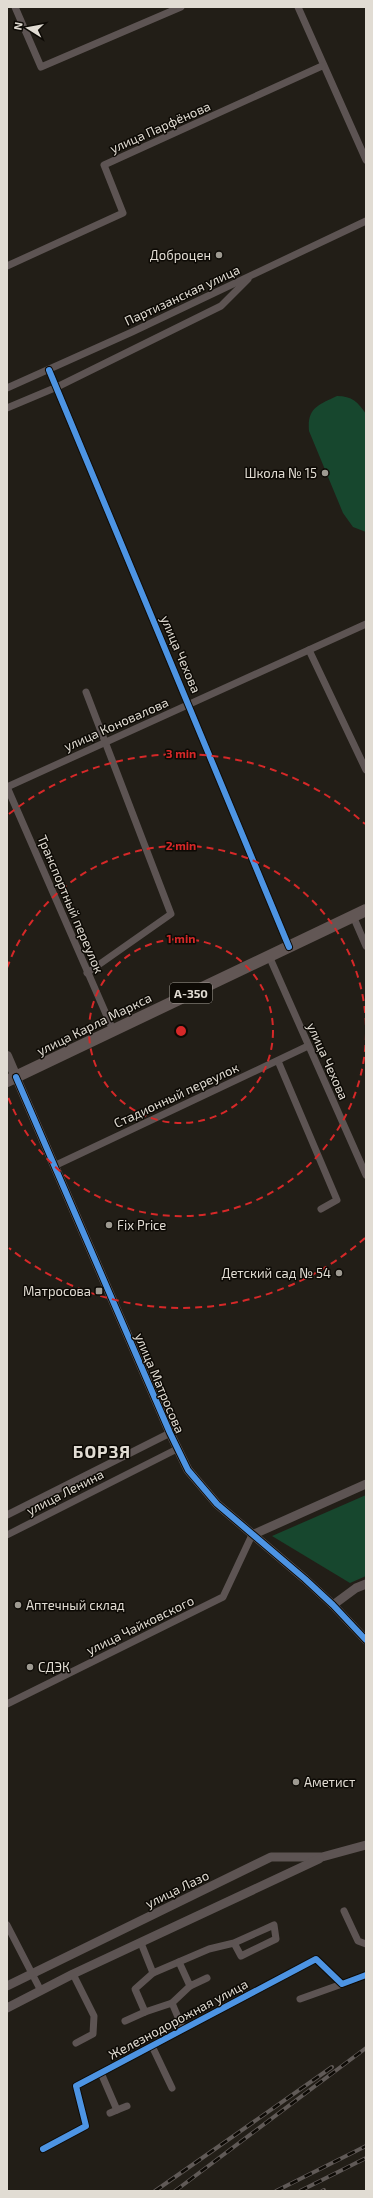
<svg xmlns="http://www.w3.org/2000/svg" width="373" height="2198" viewBox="0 0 373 2198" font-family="'Exo 2',sans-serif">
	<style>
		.green { fill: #17472e }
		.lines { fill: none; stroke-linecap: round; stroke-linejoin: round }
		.minor { stroke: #5d5453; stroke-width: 7 }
		.tertiary { stroke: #5d5453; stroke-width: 9 }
		.secondary { stroke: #5f5654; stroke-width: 10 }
		.trunk { stroke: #625755; stroke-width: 12 }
		.rail-casing { stroke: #605a57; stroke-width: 4 }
		.rail { stroke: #0d0a05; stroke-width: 2.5; stroke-dasharray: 8; stroke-linecap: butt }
		.cycleway-casing { stroke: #0d0a05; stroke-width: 8 }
		.cycleway { stroke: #4d94e3; stroke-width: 6 }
		.ring { fill: none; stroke: #d62828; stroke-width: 2; stroke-dasharray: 7 5 }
		.poi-dot { fill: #9e9a91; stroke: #0d0a05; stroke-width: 1.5 }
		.labels { text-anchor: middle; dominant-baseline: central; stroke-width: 3; stroke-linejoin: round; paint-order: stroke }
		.shield { fill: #0d0a05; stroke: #a19d95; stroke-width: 1 }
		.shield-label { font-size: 12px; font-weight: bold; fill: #e1dcd3 }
		.street-label { font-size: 13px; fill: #e1dcd3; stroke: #0d0a05 }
		.poi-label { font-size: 13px; fill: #e1dcd3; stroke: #0d0a05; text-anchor: end }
		.district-label { font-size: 17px; font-weight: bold; letter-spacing: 1px; fill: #e1dcd3; stroke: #0d0a05 }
		.centre { fill: #d62828; stroke: #0d0a05; stroke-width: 2 }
		.ring-label { font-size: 12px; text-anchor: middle; font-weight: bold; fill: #d62828; stroke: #0d0a05; stroke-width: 3; stroke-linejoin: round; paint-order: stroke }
	</style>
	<rect width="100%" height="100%" fill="#221e17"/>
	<g class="green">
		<path d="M337,396C352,396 358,402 366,414V532L353,527L343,513L309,431C307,408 318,405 337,396Z"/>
		<path d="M366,1495V1576L350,1583L272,1536Z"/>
	</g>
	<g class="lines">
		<g class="minor">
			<path d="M15,7L41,67L181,7"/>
			<path d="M298,7L366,160"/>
			<path d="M7,266L123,213L104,165L322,66"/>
			<path d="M49,370L289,947"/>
			<path d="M7,388L132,332L366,221"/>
			<path d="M7,408L57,387L221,306L248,279"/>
			<path d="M309,650L366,770"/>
			<path d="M86,692L171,914L87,973"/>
			<path d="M7,787L366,624"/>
			<path d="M7,787L113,1030"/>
			<path d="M353,916L366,946"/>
			<path d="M269,956L366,1175"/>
			<path d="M278,1061L337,1200L321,1209"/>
			<path d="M54,1166L308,1046"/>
			<path d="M7,1515L170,1433"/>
			<path d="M7,1535L177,1449"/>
			<path d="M7,1704L223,1597L252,1535"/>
			<path d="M344,1911L358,1941L366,1944"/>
			<path d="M7,1925L41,1991"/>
			<path d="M141,1943L153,1973L209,1949L234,1943L274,1925L276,1939L241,1956L234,1943"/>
			<path d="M179,1962L190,1986L207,1978"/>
			<path d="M73,1974L94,2016L93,2034L76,2043"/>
			<path d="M300,1999L342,1984"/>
			<path d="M172,2003L190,1986"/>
			<path d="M145,2012L135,1989L153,1973"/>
			<path d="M125,2021L145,2012L172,2003L183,2029"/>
			<path d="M152,2046L172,2088"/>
			<path d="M101,2073L117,2110L110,2113"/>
			<path d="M117,2110L127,2106"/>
			<path d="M43,2149L86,2126L76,2086L316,1959L342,1984L366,1975"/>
		</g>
		<g class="tertiary">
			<path d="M16,1077L170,1433L188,1470L217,1504L305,1579L333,1605L366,1640"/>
			<path d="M252,1535L366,1484"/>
			<path d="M333,1605L356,1588L366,1584"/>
			<path d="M7,1986L271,1857H322L366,1845"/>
			<path d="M7,2008L73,1974L319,1859"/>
		</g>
		<path class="secondary" d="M7,1056L16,1077"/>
		<path class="trunk" d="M7,1081L366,910"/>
		<g class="rail-casing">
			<g id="rail">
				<path d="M155,2191L332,2067"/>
				<path d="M175,2191L366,2048"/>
				<path d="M276,2191L366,2146"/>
				<path d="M300,2191L366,2158"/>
				<path d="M322,2191L324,2190"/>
			</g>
		</g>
		<use href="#rail" class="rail"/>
		<g class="cycleway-casing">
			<g id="cycleway">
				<path d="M49,370L289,947"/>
				<path d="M16,1077L170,1433L188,1470L217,1504L305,1579L333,1605L366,1640"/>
				<path d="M43,2149L86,2126L76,2086L316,1959L342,1984L366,1975"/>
			</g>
		</g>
		<use href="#cycleway" class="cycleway"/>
	</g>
	<g class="ring">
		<circle cx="181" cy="1031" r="92"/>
		<path d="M366 1033A185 185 0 0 1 7 1094M7 968A185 185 0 0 1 366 1029"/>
		<path d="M365 1238A277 277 0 0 1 9 1248M9 814A277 277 0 0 1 365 824"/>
	</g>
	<g class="poi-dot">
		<circle cx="219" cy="255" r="4"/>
		<circle cx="325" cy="473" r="4"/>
		<circle cx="109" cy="1225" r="4"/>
		<circle cx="339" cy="1273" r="4"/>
		<rect x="95" y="1287" width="8" height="8" rx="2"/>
		<circle cx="18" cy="1605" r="4"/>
		<circle cx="30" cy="1667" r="4"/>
		<circle cx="296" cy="1782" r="4"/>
	</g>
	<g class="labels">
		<rect class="shield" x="170" y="983" width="42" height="20" rx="3"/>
		<g class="shield-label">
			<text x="191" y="993">А-350</text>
		</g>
		<g class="street-label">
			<text transform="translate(160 127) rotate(-24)">улица Парфёнова</text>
			<text transform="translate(182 295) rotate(-25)">Партизанская улица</text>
			<text transform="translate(181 654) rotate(67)">улица Чехова</text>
			<text transform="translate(116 724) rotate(-24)">улица Коновалова</text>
			<text transform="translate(71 904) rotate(67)">Транспортный переулок</text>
			<text transform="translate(94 1024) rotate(-26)">улица Карла Маркса</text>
			<text transform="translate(328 1061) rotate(66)">улица Чехова</text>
			<text transform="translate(176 1095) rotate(-25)">Стадионный переулок</text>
			<text transform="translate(160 1383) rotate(67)">улица Матросова</text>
			<text transform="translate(65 1492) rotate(-27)">улица Ленина</text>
			<text transform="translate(140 1625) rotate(-26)">улица Чайковского</text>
			<text transform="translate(177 1889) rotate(-26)">улица Лазо</text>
			<text transform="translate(178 2019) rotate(-28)">Железнодорожная улица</text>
		</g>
		<g class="poi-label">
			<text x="211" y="255">Доброцен</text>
			<text x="317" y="473">Школа № 15</text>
			<text x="117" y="1225" text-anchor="start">Fix Price</text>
			<text x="331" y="1273">Детский сад № 54</text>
			<text x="91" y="1291">Матросова</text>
			<text x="26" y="1605" text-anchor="start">Аптечный склад</text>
			<text x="38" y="1667" text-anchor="start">СДЭК</text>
			<text x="304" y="1782" text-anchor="start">Аметист</text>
		</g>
		<g class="district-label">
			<text x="102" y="1451">БОРЗЯ</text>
		</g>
	</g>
	<circle cx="181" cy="1031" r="6" class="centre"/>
	<g class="ring-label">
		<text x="181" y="758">3 min</text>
		<text x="181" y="850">2 min</text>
		<text x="181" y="943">1 min</text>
	</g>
	<rect width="373" height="2198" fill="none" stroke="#e1dcd3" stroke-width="16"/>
	<g transform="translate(28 28) rotate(281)" stroke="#0d0a05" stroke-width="3" paint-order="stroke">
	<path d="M0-3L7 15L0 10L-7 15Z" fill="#e1dcd3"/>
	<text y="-6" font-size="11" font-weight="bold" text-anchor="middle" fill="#e1dcd3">N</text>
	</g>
</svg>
